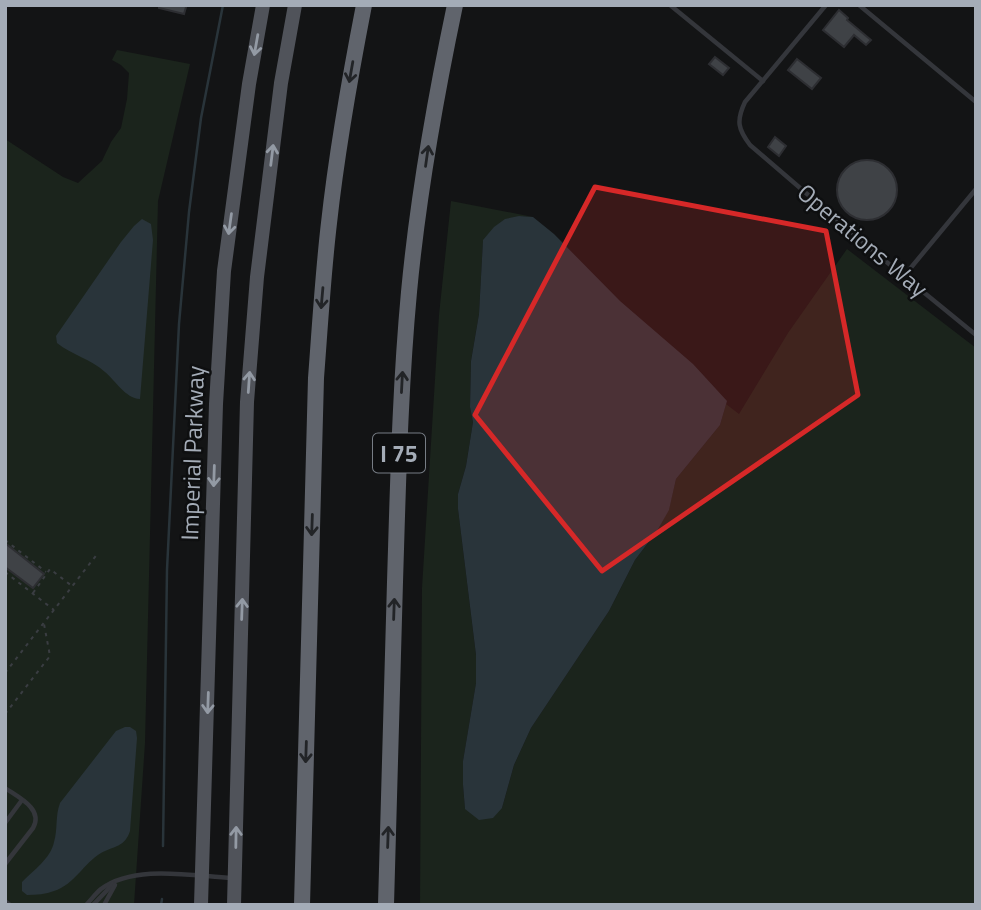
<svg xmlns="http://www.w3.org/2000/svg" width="981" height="910" viewBox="0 0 981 910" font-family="'Titillium Web',sans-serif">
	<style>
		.green { fill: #1b241c }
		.water { fill: #29343a }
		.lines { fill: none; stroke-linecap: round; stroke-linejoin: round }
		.stream { stroke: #29343a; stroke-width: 2.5 }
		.building { fill: #3f4246; stroke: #2d2e32; stroke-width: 2 }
		.path { stroke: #3a3d42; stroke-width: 2; stroke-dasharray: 3.5 5; stroke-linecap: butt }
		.lane { stroke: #34363b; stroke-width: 4.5 }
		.primary { stroke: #50535a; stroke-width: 14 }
		.highway { stroke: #60646c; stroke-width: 16 }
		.oneway { stroke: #939aa4 }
		.oneway2 { stroke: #222427 }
		.marked { fill: #d62828; fill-opacity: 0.2; stroke: #d62828; stroke-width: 5; stroke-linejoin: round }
		.labels { text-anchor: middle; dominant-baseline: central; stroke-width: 5; stroke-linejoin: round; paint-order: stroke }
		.shield { fill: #0e0f10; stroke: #777d85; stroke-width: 2 }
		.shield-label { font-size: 23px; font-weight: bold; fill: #a4acb7 }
		.street-label { font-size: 24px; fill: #a4acb7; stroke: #0e0f10 }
	</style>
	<rect width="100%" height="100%" fill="#131415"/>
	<g class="green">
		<path d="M117,50L190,64L158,201L145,743L134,905H5V139L63,177L78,183L102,161L111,142L121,128L127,99L129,73L121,65L112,60Z"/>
		<path d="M451,201L533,217L519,216L483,241L479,314L471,361L470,407L473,422L466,466L458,494V509L476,655V683L463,761V785L465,808H502L514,765L531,728L609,611L635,560L657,531L669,509L676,479L720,425L726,404L739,414L788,333L847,249L976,348V905H420L422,588L439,315Z"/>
	</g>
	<g class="water">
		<path d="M519,216L533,217L554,234L620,301L693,364L727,401L720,425L676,479L669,510L657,531L635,560L609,611L531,728L514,765L502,808L493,818L479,820L465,809L463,785V761L476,683V655L458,509V494L466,466L473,422L470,407L471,361L479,314L483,240L494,227L505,219Z"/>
		<path d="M142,219L151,224L153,240L140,399C125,398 116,381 105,372C91,359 72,355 57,343L56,336L121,242L134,226Z"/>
		<path d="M125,727H130L136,731L137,738L130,831C125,847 114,846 101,853C84,863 74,885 54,891C46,894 36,895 27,895L22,891V882C33,871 51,858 54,842C58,829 55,816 60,803L116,731Z"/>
	</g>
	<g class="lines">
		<g class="stream">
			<path d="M163,846L167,570L179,324L189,212L201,118L223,5"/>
			<path d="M161,905L162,899"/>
		</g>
	</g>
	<g class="building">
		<path d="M159,5H186V7L184,14L159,8Z"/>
		<path d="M839,10L848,18L847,20L871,40L866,45L854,35L844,47L823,30Z"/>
		<path d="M715,57L729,68L723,75L709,64Z"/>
		<path d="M797,59L821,78L812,89L788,70Z"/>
		<path d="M775,137L786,146L779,156L768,147Z"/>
		<circle cx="867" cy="190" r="30"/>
		<path d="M5,543L44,574L33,588L5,567Z"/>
	</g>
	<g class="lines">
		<g class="path">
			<path d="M5,540L46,572"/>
			<path d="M5,572L54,610"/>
			<path d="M33,593L50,569L72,586"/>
			<path d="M5,673L98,553"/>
			<path d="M5,714L50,656L44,624"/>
		</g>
		<g class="lane">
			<path d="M670,5L763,81"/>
			<path d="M826,5L745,102C736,121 738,129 750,145L878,255L976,335"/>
			<path d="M859,5L976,102"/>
			<path d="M904,276L976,189"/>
			<path d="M5,788C18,797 44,809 33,828L5,864"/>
			<path d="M5,823L22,800"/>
			<path d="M5,901L10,905"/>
			<path d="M86,905C91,900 96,893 101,889C135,864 192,876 232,878"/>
			<path d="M93,905L113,884"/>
			<path d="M104,905L115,885"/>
		</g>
		<g class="primary">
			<path d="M201,905L216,404L224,271L249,84L263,5"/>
			<path d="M234,905L247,402L257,277L281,83L295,5"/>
		</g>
		<g class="highway">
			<path d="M302,905L316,378C320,326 323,274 329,223C337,150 350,77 364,5"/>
			<path d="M386,905C389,797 392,690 395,582C398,486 400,389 409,292C418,196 435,100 455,5"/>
		</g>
	</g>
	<defs><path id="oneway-shaft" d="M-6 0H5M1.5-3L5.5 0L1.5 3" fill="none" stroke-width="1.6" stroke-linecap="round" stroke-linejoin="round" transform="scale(1.75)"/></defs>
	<g class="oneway">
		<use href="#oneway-shaft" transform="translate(256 45) rotate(100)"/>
		<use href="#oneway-shaft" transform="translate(272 155) rotate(-83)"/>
		<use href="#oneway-shaft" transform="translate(230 224) rotate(98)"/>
		<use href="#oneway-shaft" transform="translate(249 382) rotate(-86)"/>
		<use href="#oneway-shaft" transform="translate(214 476) rotate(92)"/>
		<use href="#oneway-shaft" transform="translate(242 609) rotate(-88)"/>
		<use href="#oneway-shaft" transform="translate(208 703) rotate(92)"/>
		<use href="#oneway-shaft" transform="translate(236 837) rotate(-89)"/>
	</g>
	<g class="oneway2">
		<use href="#oneway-shaft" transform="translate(351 72) rotate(100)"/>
		<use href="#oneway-shaft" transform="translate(427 156) rotate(-82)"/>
		<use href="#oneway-shaft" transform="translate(322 298) rotate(95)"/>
		<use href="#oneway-shaft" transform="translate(402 382) rotate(-87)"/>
		<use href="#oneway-shaft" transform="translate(312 525) rotate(92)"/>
		<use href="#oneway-shaft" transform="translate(394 609) rotate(-88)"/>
		<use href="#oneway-shaft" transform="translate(306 752) rotate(92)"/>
		<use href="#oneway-shaft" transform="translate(388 837) rotate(-88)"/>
	</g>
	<path class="marked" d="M595,187L826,231L858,395L602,571L475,415Z"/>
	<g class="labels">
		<rect class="shield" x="373" y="433.5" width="52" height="39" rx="5"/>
		<g class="shield-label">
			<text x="399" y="453">I 75</text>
		</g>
		<g class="street-label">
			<text transform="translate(863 240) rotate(40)">Operations Way</text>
			<text transform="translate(192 453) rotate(-88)">Imperial Parkway</text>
		</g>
	</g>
	<rect width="981" height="910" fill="none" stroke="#a4acb7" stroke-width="14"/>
</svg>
